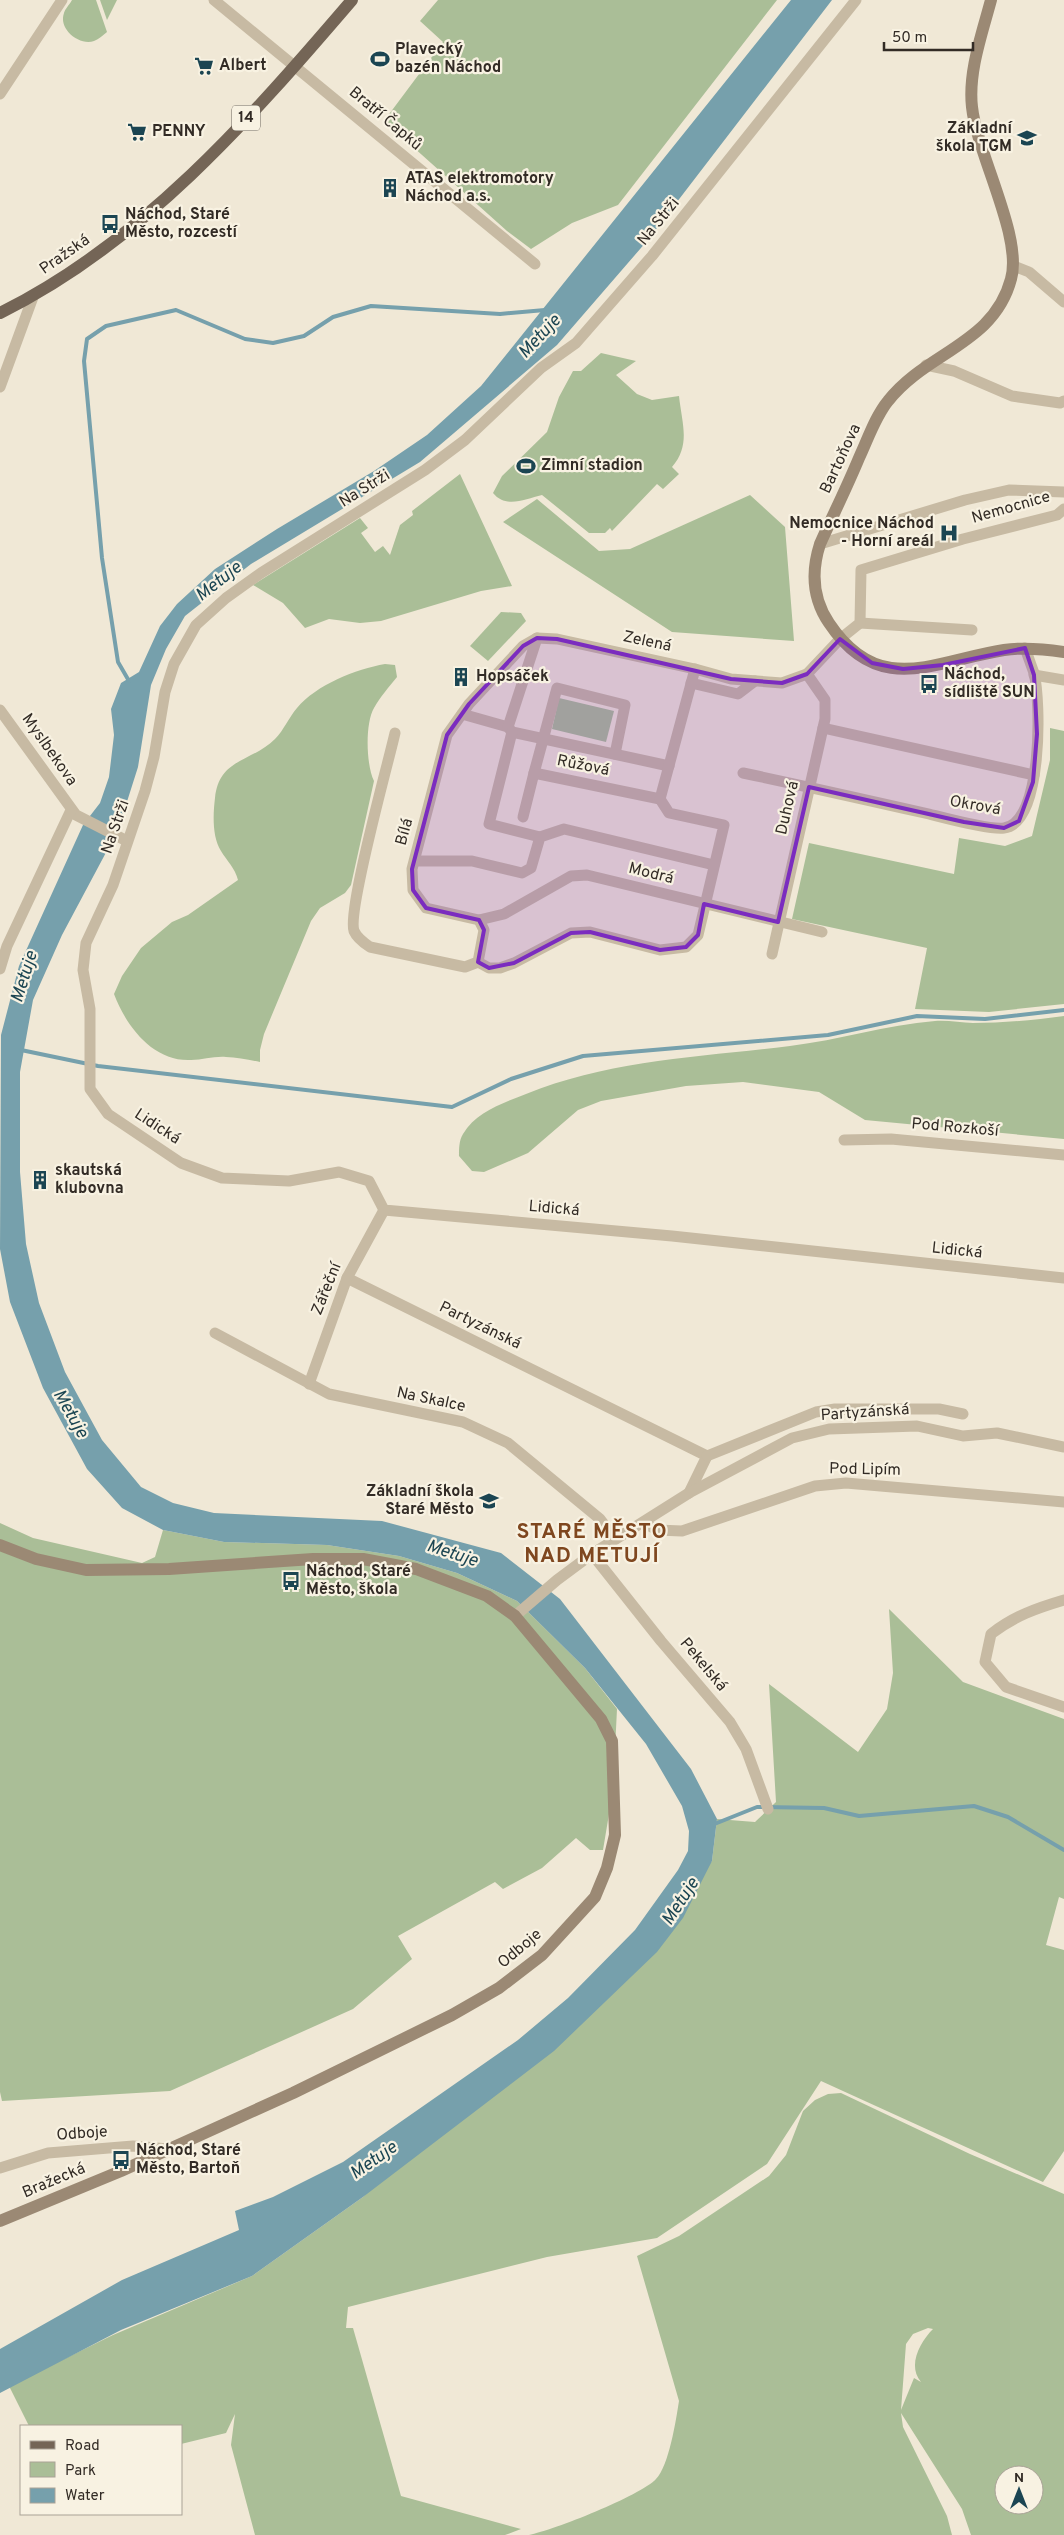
<svg xmlns="http://www.w3.org/2000/svg" width="1064" height="2535" viewBox="0 0 1064 2535" font-family="Overpass,sans-serif">
	<style>
		.green { fill: #aabe97; fill-rule: evenodd }
		.water { fill: #76a0ac }
		.lines { fill: none; stroke-linecap: round; stroke-linejoin: round }
		.stream { stroke: #76a0ac; stroke-width: 4 }
		.street { stroke: #c7baa3; stroke-width: 11 }
		.secondary { stroke: #9b8974; stroke-width: 12 }
		.primary { stroke: #746556; stroke-width: 12 }
		.marked { fill: #7b2cbf; fill-opacity: 0.2; stroke: #7b2cbf; stroke-width: 4; stroke-linejoin: round }
		.labels { text-anchor: middle; dominant-baseline: central; stroke-width: 4.5; stroke-linejoin: round; paint-order: stroke }
		.shield { fill: #f8f2e2; stroke: #6d675e; stroke-width: 1 }
		.shield-label { font-size: 15px; font-weight: bold; fill: #322b25 }
		.poi-label { font-size: 16px; font-weight: bold; fill: #322b25; stroke: #f8f2e2; text-anchor: start }
		.street-label { font-size: 16px; fill: #322b25; stroke: #f8f2e2 }
		.water-label { font-size: 18px; font-style: italic; fill: #1b4552; stroke: #f8f2e2 }
		.district-label { font-size: 21px; font-weight: bold; letter-spacing: 1px; fill: #7f471f; stroke: #f8f2e2 }
	</style>
	<rect width="100%" height="100%" fill="#f0e8d6"/>
	<g class="green">
		<path d="M72,0H96L107,32C103,35 99,39 94,41C79,46 58,29 64,13C65,9 70,4 72,0Z"/>
		<path d="M100,0H117L107,20Z"/>
		<path d="M438,0H777L618,205L572,223L531,249L507,231L384,121L443,42L420,21Z"/>
		<path d="M601,353L636,361L616,375L637,394L652,400L679,396C682,424 691,445 672,467L679,474L663,489L657,484L612,531L610,528L605,533H589L542,495C525,499 506,509 493,493L502,476L547,432L559,397L573,371H581Z"/>
		<path d="M460,474L512,586L481,591L381,621L360,623L329,619L305,628L283,603L253,585L360,518L368,528L361,533L375,552L383,546L390,555L400,525L413,515L412,511Z"/>
		<path d="M750,495L785,527L794,641L672,632L503,522L537,499L599,551L630,549Z"/>
		<path d="M501,612L521,613L526,621L488,661L470,646Z"/>
		<path d="M385,664L395,665L397,677C389,687 380,697 374,708C365,723 366,765 374,781L351,885L345,893L320,908L311,921L264,1034L260,1050V1062C249,1060 237,1057 226,1057C214,1056 203,1060 191,1060C153,1062 126,1026 114,994L122,976L141,948L172,922L188,915L238,880C235,868 227,861 221,851C212,837 213,814 215,798C219,758 252,762 275,739C284,730 289,717 297,708C316,685 356,669 385,664Z"/>
		<path d="M559,698L614,711L606,742L552,729Z"/>
		<path d="M1050,728L1064,731V1004L989,1012L915,1009L927,948L792,919L809,843L954,874L959,838L1005,846L1032,836L1050,760Z"/>
		<path d="M1064,1016V1139L865,1120L819,1092L743,1082L686,1086L601,1101L578,1110L528,1153L484,1172L472,1171L459,1156C459,1149 459,1140 463,1134C476,1112 503,1103 526,1094C610,1060 700,1057 790,1046C839,1040 886,1025 935,1021C948,1020 961,1023 973,1023C1003,1023 1035,1020 1064,1016Z"/>
		<path d="M0,1523L33,1538L142,1563L155,1557L163,1530L224,1542L327,1545L399,1556L457,1573L517,1601L585,1668L617,1709L613,1790L603,1850H590L576,1838L542,1868L503,1889L495,1882L398,1936L412,1959L353,2009L170,2091L2,2101L0,2092Z"/>
		<path d="M889,1609L963,1682L1064,1719V1899L1059,1897L1046,1945L1064,1950V2151L1043,2182L821,2081L767,2164L657,2238L547,2257L348,2307L346,2328H353L401,2496L521,2529L505,2535H255L231,2445L235,2414L226,2433L181,2444V2426H29L9,2386L113,2335L252,2276L363,2197L712,1861L717,1819L755,1822L776,1802L769,1684L858,1752L887,1709L893,1673Z"/>
		<path d="M841,2093L970,2154L1064,2194V2535H971L962,2509L901,2413L903,2427L947,2516L952,2535H529C554,2530 640,2496 656,2479C669,2466 676,2420 679,2401L637,2256L679,2236L769,2176L786,2155L803,2111L815,2100L828,2094ZM928,2328L933,2329C920,2342 907,2366 921,2382L914,2378L901,2410L906,2344L913,2334ZM1004,2475H1034V2505H1004Z"/>
	</g>
	<path class="water" d="M791,0H832L647,241L557,345L420,462L251,564L185,616L166,649L151,685L138,767L118,830L62,935L33,1000L20,1072V1172L26,1244L39,1303L65,1372L102,1440L141,1487L173,1503L214,1513L382,1521L501,1553L560,1599L691,1769L717,1819L712,1861L683,1918L657,1952L554,2051L363,2197L252,2276L121,2330L0,2393V2349L122,2280L239,2230L235,2211L273,2197L343,2162L518,2040L568,1998L635,1930L678,1870L688,1851L689,1831L682,1806L646,1744L585,1668L517,1601L457,1573L399,1556L327,1545L224,1542L163,1530L122,1508L87,1469L43,1388L10,1302L0,1249L1,1035L19,966L83,825L100,803L109,777L114,735L111,709L121,683L139,672L160,626L177,604L215,569L277,529L374,471L427,435L481,386Z"/>
	<g class="lines">
		<g class="stream">
			<path d="M129,681L118,662L102,558L84,361L87,339L106,326L176,310L245,339L273,343L304,336L333,317L371,306L500,314L545,310"/>
			<path d="M21,1050L98,1066L452,1107L511,1079L583,1056L828,1035L917,1016L985,1019L1064,1010"/>
			<path d="M712,1825L757,1807L824,1808L859,1816L974,1806L1008,1817L1064,1850"/>
		</g>
		<g class="street">
			<path d="M214,0L535,264"/>
			<path d="M856,0L652,256L576,343L541,368L465,440L425,470L261,573L226,598L196,625L174,664L165,692L154,757L145,791L113,885L86,943L83,970L90,1009V1089L108,1114L181,1163L222,1178L289,1181L339,1172L369,1181L384,1210L672,1236L1064,1278"/>
			<path d="M0,94L62,0"/>
			<path d="M1014,266L1029,272L1064,302"/>
			<path d="M926,365L954,371L1012,396L1060,403L1064,401"/>
			<path d="M0,387L33,297"/>
			<path d="M820,544L965,500L1009,490L1064,492"/>
			<path d="M860,623L972,630"/>
			<path d="M1034,675L1064,680"/>
			<path d="M691,683L738,694L755,681"/>
			<path d="M0,710L76,815L127,841"/>
			<path d="M462,714L508,727L512,732L669,766"/>
			<path d="M508,727L537,638"/>
			<path d="M823,728L1034,775"/>
			<path d="M512,732L489,824L540,837"/>
			<path d="M395,733C388,764 347,911 354,931C357,938 364,943 370,947L465,967L478,962L484,930L479,920"/>
			<path d="M615,754L625,705L557,688L534,773L660,799L695,669"/>
			<path d="M743,773C805,786 867,800 929,814C945,818 989,830 1004,828C1043,823 1041,702 1034,673C1031,665 1028,656 1025,648"/>
			<path d="M523,817L534,773"/>
			<path d="M415,861H472L522,873L531,868L540,837L564,829L714,865"/>
			<path d="M822,932L587,875L571,876L504,914L479,920L426,908L413,890L412,869L447,735L469,704L523,646L537,638L557,639L695,669L731,679L782,683L807,674L840,639L860,623L861,570L963,539L1057,515L1064,509"/>
			<path d="M772,954L825,719V700L807,674"/>
			<path d="M478,962L489,968H500L514,963L571,933L590,932L660,950L686,947L698,935L724,825L669,813L660,799"/>
			<path d="M0,969L7,946L71,810"/>
			<path d="M844,1140L891,1139L1064,1155"/>
			<path d="M347,1278L707,1456L689,1493"/>
			<path d="M215,1333L329,1394L463,1422L508,1443L600,1519L615,1539"/>
			<path d="M309,1384L347,1278L384,1210"/>
			<path d="M707,1456L816,1412L835,1409H939L963,1414"/>
			<path d="M644,1523L657,1530L682,1531L815,1486L846,1483L1064,1502"/>
			<path d="M592,1554L661,1641L730,1722L746,1749L768,1809"/>
			<path d="M1064,1600C1037,1608 1014,1616 991,1634L985,1662L1006,1687L1064,1707"/>
			<path d="M515,1616L557,1580L592,1554L689,1493L792,1438L829,1429L917,1426L963,1436L997,1433L1064,1447"/>
			<path d="M0,2168L48,2153L133,2146L168,2149"/>
		</g>
		<g class="secondary">
			<path d="M991,0C982,34 968,72 972,107C977,154 1023,237 1011,279C994,344 926,352 888,401C875,417 868,439 859,458C847,487 833,515 820,544C811,572 812,598 829,623C879,698 934,661 1004,650C1024,647 1044,649 1064,652"/>
			<path d="M0,1545L36,1559L86,1570L169,1569L313,1559H363L416,1569L487,1596L515,1616L601,1719L612,1741L615,1835L607,1868L595,1897L542,1955L499,1988L452,2015L293,2093L121,2171L0,2221"/>
		</g>
		<path class="primary" d="M0,313C142,243 250,119 352,0"/>
	</g>
	<path class="marked" d="M537,638L557,639L731,679L782,683L807,674L840,639L872,663L903,669L943,665L1025,648L1034,675L1037,734L1033,782L1019,821L1004,828L964,822L809,787L778,922L704,904L698,935L686,947L660,950L590,932L571,933L514,963L489,968L478,962L484,930L479,920L426,908L413,890L412,869L447,735L469,704L523,646Z"/>
	<defs>
		<g id="stadium-bare" transform="scale(1.5)"><path d="M0-5a6.5 5 0 1 0 0 10a6.5 5 0 1 0 0-10ZM-3.5-1.8h7v3.6h-7Z" fill="#1b4552" stroke="#f8f2e2" stroke-width="2.5" paint-order="stroke"/></g>
		<g id="supermarket-bare" transform="scale(1.5)"><path d="M-6-5.5h2.5l.6 2H6L4.5 2H-2.5L-4.4-4H-6ZM-1.5 3.2a1.3 1.3 0 1 0 .1 0ZM3 3.2a1.3 1.3 0 1 0 .1 0Z" fill="#1b4552" stroke="#f8f2e2" stroke-width="2.5" paint-order="stroke"/></g>
		<g id="school-bare" transform="scale(1.5)"><path d="M0-5L7-2L0 1L-7-2ZM-4 1L0 2.5L4 1V4Q0 6-4 4Z" fill="#1b4552" stroke="#f8f2e2" stroke-width="2.5" paint-order="stroke"/></g>
		<g id="building-bare" transform="scale(1.5)"><path d="M-4-6H4V6H1V3H-1V6H-4ZM-2.5-4.3h1.7v1.8h-1.7ZM.8-4.3h1.7v1.8H.8ZM-2.5-1h1.7V.8h-1.7ZM.8-1h1.7V.8H.8Z" fill="#1b4552" stroke="#f8f2e2" stroke-width="2.5" paint-order="stroke"/></g>
		<g id="bus-bare" transform="scale(1.5)"><path d="M-5-6H5V4H4V6H2V4H-2V6H-4V4H-5ZM-3.5-4V0h7V-4ZM-3.5 1.2v1.5H-2V1.2ZM2 1.2v1.5H3.5V1.2Z" fill="#1b4552" stroke="#f8f2e2" stroke-width="2.5" paint-order="stroke"/></g>
		<g id="hospital-bare" transform="scale(1.5)"><path d="M-5-5h3v3.5h4V-5h3V5h-3V1.5h-4V5h-3Z" fill="#1b4552" stroke="#f8f2e2" stroke-width="2.5" paint-order="stroke"/></g>
	</defs>
	<g fill-rule="evenodd">
		<use href="#stadium-bare" x="380" y="59"/>
		<use href="#supermarket-bare" x="204" y="66"/>
		<use href="#supermarket-bare" x="137" y="132"/>
		<use href="#school-bare" x="1027" y="138"/>
		<use href="#building-bare" x="390" y="188"/>
		<use href="#bus-bare" x="110" y="224"/>
		<use href="#stadium-bare" x="526" y="466"/>
		<use href="#hospital-bare" x="949" y="533"/>
		<use href="#building-bare" x="461" y="677"/>
		<use href="#bus-bare" x="929" y="684"/>
		<use href="#building-bare" x="40" y="1180"/>
		<use href="#school-bare" x="489" y="1501"/>
		<use href="#bus-bare" x="291" y="1581"/>
		<use href="#bus-bare" x="121" y="2160"/>
	</g>
	<g class="labels">
		<rect class="shield" x="232" y="105.5" width="28" height="25" rx="4"/>
		<g class="shield-label">
			<text x="246" y="118">14</text>
		</g>
		<g class="poi-label">
			<text x="395" y="50">Plavecký<tspan x="395" dy="18">bazén Náchod</tspan></text>
			<text x="219" y="66">Albert</text>
			<text x="1012" y="129" text-anchor="end">Základní<tspan x="1012" dy="18">škola TGM</tspan></text>
			<text x="152" y="132">PENNY</text>
			<text x="405" y="179">ATAS elektromotory<tspan x="405" dy="18">Náchod a.s.</tspan></text>
			<text x="125" y="215">Náchod, Staré<tspan x="125" dy="18">Město, rozcestí</tspan></text>
			<text x="541" y="466">Zimní stadion</text>
			<text x="934" y="524" text-anchor="end">Nemocnice Náchod<tspan x="934" dy="18">- Horní areál</tspan></text>
			<text x="944" y="675">Náchod,<tspan x="944" dy="18">sídliště SUN</tspan></text>
			<text x="476" y="677">Hopsáček</text>
			<text x="55" y="1171">skautská<tspan x="55" dy="18">klubovna</tspan></text>
			<text x="474" y="1492" text-anchor="end">Základní škola<tspan x="474" dy="18">Staré Město</tspan></text>
			<text x="306" y="1572">Náchod, Staré<tspan x="306" dy="18">Město, škola</tspan></text>
			<text x="136" y="2151">Náchod, Staré<tspan x="136" dy="18">Město, Bartoň</tspan></text>
		</g>
		<g class="street-label">
			<text transform="translate(385 119) rotate(40)">Bratří Čapků</text>
			<text transform="translate(659 222) rotate(-51)">Na Strži</text>
			<text transform="translate(65 255) rotate(-35)">Pražská</text>
			<text transform="translate(841 459) rotate(-65)">Bartoňova</text>
			<text transform="translate(365 489) rotate(-32)">Na Strži</text>
			<text transform="translate(1011 508) rotate(-16)">Nemocnice</text>
			<text transform="translate(647 642) rotate(12)">Zelená</text>
			<text transform="translate(49 750) rotate(55)">Myslbekova</text>
			<text transform="translate(583 766) rotate(11)">Růžová</text>
			<text transform="translate(975 806) rotate(10)">Okrová</text>
			<text transform="translate(788 808) rotate(-77)">Duhová</text>
			<text transform="translate(116 827) rotate(-71)">Na Strži</text>
			<text transform="translate(405 832) rotate(-75)">Bílá</text>
			<text transform="translate(651 874) rotate(14)">Modrá</text>
			<text transform="translate(157 1127) rotate(33)">Lidická</text>
			<text transform="translate(955 1128) rotate(5)">Pod Rozkoší</text>
			<text transform="translate(554 1209) rotate(5)">Lidická</text>
			<text transform="translate(957 1251) rotate(6)">Lidická</text>
			<text transform="translate(327 1289) rotate(-68)">Zářeční</text>
			<text transform="translate(480 1326) rotate(26)">Partyzánská</text>
			<text transform="translate(431 1400) rotate(12)">Na Skalce</text>
			<text transform="translate(865 1413) rotate(-4)">Partyzánská</text>
			<text transform="translate(865 1470) rotate(1)">Pod Lipím</text>
			<text transform="translate(703 1665) rotate(50)">Pekelská</text>
			<text transform="translate(520 1949) rotate(-40)">Odboje</text>
			<text transform="translate(82 2134) rotate(-4)">Odboje</text>
			<text transform="translate(54 2181) rotate(-23)">Bražecká</text>
		</g>
		<g class="water-label">
			<text transform="translate(540 337) rotate(-47)">Metuje</text>
			<text transform="translate(219 582) rotate(-38)">Metuje</text>
			<text transform="translate(25 977) rotate(-73)">Metuje</text>
			<text transform="translate(70 1414) rotate(60)">Metuje</text>
			<text transform="translate(452 1554) rotate(18)">Metuje</text>
			<text transform="translate(681 1902) rotate(-57)">Metuje</text>
			<text transform="translate(374 2161) rotate(-35)">Metuje</text>
		</g>
		<g class="district-label">
			<text x="592" y="1532">STARÉ MĚSTO<tspan x="592" dy="24">NAD METUJÍ</tspan></text>
		</g>
	</g>
	<rect x="20" y="2425" width="162" height="90" fill="#f8f2e2" stroke="#a9a296"/>
	<rect x="30" y="2441" width="25" height="8" fill="#746556" stroke="#a9a296"/>
	<text x="65" y="2450" font-size="15" fill="#322b25">Road</text>
	<rect x="30" y="2462" width="25" height="15" fill="#aabe97" stroke="#a9a296"/>
	<text x="65" y="2475" font-size="15" fill="#322b25">Park</text>
	<rect x="30" y="2488" width="25" height="15" fill="#76a0ac" stroke="#a9a296"/>
	<text x="65" y="2500" font-size="15" fill="#322b25">Water</text>
	<g transform="translate(1019 2490)"><circle r="24" fill="#f8f2e2" stroke="#a9a296"/>
	<path d="M0-4L9 19L0 12L-9 19Z" fill="#1b4552"/>
	<text y="-8" font-size="14" font-weight="bold" text-anchor="middle" fill="#322b25">N</text>
	</g>
	<path d="M884 42v8h89v-8" fill="none" stroke="#322b25" stroke-width="2.5"/>
	<text x="892" y="42" font-size="15" fill="#322b25" stroke="#f8f2e2" stroke-width="4" paint-order="stroke">50 m</text>
</svg>
